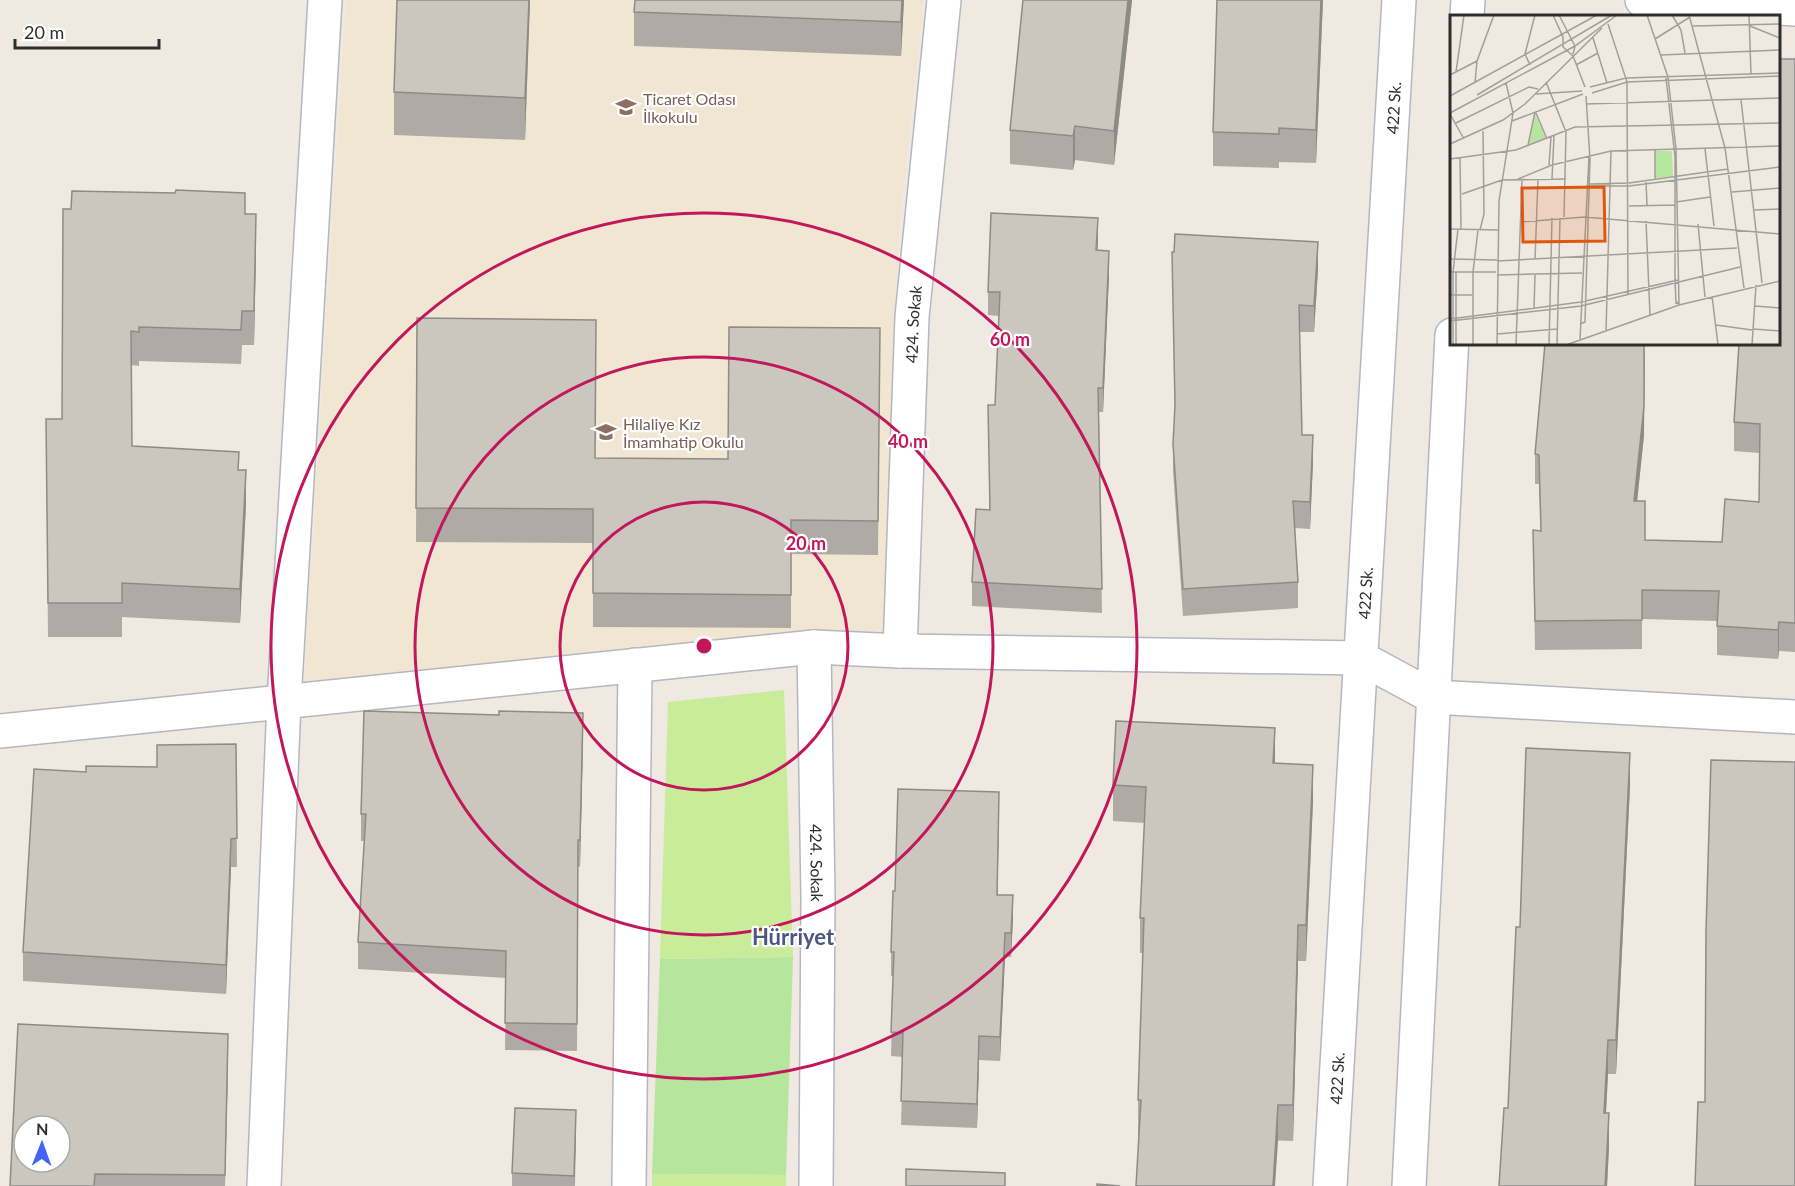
<svg xmlns="http://www.w3.org/2000/svg" width="1795" height="1186" viewBox="0 0 1795 1186" font-family="Lato,sans-serif">
	<style>
		.education { fill: #f0e6d1 }
		.green { fill: #b6e59e }
		.pitch { fill: #c9ec9a }
		.lines { fill: none; stroke-linecap: round; stroke-linejoin: round }
		.minor-casing { stroke: #b4b7c1; stroke-width: 36 }
		.minor { stroke: #fff; stroke-width: 33 }
		.wall { fill: #afaba4 }
		.shaded-wall { fill: #8e8b86 }
		.building { fill: #cbc7bf; stroke: #8e8b86; stroke-width: 1.5; fill-rule: evenodd }
		.ring { fill: none; stroke: #c2185b; stroke-width: 3 }
		.labels { text-anchor: middle; dominant-baseline: central; stroke-width: 4.5; stroke-linejoin: round; paint-order: stroke }
		.education-label { font-size: 16px; fill: #785e54; stroke: #fff; text-anchor: start }
		.street-label { font-size: 16px; fill: #2e2e2e; stroke: #fff }
		.district-label { font-size: 22px; font-weight: bold; fill: #4d5680; stroke: #fff }
		.inset-road { fill: none; stroke: #a29e99; stroke-width: 1.5 }
		.view { fill: #df570e; fill-opacity: 0.15; stroke: #df570e; stroke-width: 3 }
		.inset-edge { fill: none; stroke: #2e2e2e; stroke-width: 3 }
		.centre { fill: #c2185b; stroke: #fff; stroke-width: 3 }
		.ring-label { font-size: 18px; text-anchor: middle; font-weight: bold; fill: #c2185b; stroke: #fff; stroke-width: 4.5; stroke-linejoin: round; paint-order: stroke }
	</style>
	<rect width="100%" height="100%" fill="#efe9e1"/>
	<path class="education" d="M346,0H924L899,227L885,636L304,686Z"/>
	<path class="green" d="M793,957L786,1175L652,1174L660,959Z"/>
	<g class="pitch">
		<path d="M784,690L793,957L660,959L668,702Z"/>
		<path d="M652,1174L786,1175V1186H652Z"/>
	</g>
	<g class="lines">
		<g class="minor-casing">
			<g id="minor">
				<path d="M1642,0L1795,9"/>
				<path d="M1467,16L1468,0"/>
				<path id="s1" d="M814,647L818,897L816,1186"/>
				<path id="s2" d="M900,651L912,317L944,0"/>
				<path d="M0,731L814,647L900,651L1361,658L1433,697L1795,717"/>
				<path d="M264,1186L284,701L325,0"/>
				<path d="M629,1186L635,665"/>
				<path id="s3" d="M1330,1186L1399,0"/>
				<path d="M1409,1186L1452,335"/>
			</g>
		</g>
		<use href="#minor" class="minor"/>
	</g>
	<g class="wall">
		<path d="M530,0L525,140L394,135V92Z"/>
		<path d="M904,0L901,56L634,46V12Z"/>
		<path d="M1023,0H1132L1114,165L1075,160L1073,170L1010,164V130Z"/>
		<path d="M1217,0H1323L1316,163L1279,162V168L1213,166V132Z"/>
		<path d="M1795,59V652L1779,651L1778,659L1717,655V621L1642,619V649L1535,650L1533,530L1541,531L1539,484H1535V454L1644,435L1637,501L1645,540L1722,542L1759,502V453L1734,451V422Z"/>
		<path d="M71,209L245,214L256,248L254,345H242L241,364L139,361V366L131,365L132,446L239,470L246,504L240,623L122,617V637H48L46,419H62Z"/>
		<path d="M1098,242L1097,250L1109,275L1103,412H1099L1102,613L972,606V582L989,510L995,405L999,316L988,315V292Z"/>
		<path d="M1172,252L1318,269L1314,332H1299L1302,435L1313,462L1310,529L1295,528L1298,582V608L1183,616L1173,471V444L1175,413Z"/>
		<path d="M417,318L595,458L728,459L880,328L878,555L791,554V628L593,627V543L416,542Z"/>
		<path d="M583,740L580,867H578L577,1051L505,1050L506,978L358,969V942L364,841H361V814Z"/>
		<path d="M236,744L237,867H231L226,994L23,981V952L86,772L157,767Z"/>
		<path d="M1275,763L1313,801L1306,961H1298L1293,1141L1138,1136V1100L1143,953H1140V918L1145,823L1113,821V785Z"/>
		<path d="M1630,786L1616,1074H1608L1606,1113L1609,1147L1607,1186H1499L1508,1108L1520,927Z"/>
		<path d="M999,816L997,895L1013,919L1011,957H1005L1000,1061L979,1060L977,1128L901,1125L903,1057L891,1056L893,976H891V952L895,891Z"/>
		<path d="M228,1064L225,1186H10Z"/>
		<path d="M576,1134L575,1186H512V1173Z"/>
	</g>
	<g class="shaded-wall">
		<path d="M529,0H530L525,140V98Z"/>
		<path d="M902,0H904L901,56V22Z"/>
		<path d="M1128,0H1132L1114,165V131Z"/>
		<path d="M1321,0H1323L1316,163V130Z"/>
		<path d="M1075,126V160L1073,170V136Z"/>
		<path d="M256,214V248L254,345V311Z"/>
		<path d="M1098,218V242L1096,274V250Z"/>
		<path d="M1318,242V269L1314,332V306Z"/>
		<path d="M1109,251V275L1103,412V388Z"/>
		<path d="M1645,344L1644,435L1634,531V501Z"/>
		<path d="M1313,435V462L1310,529V502Z"/>
		<path d="M246,470V504L240,623V589Z"/>
		<path d="M1779,622V651L1778,659V630Z"/>
		<path d="M583,713V740L580,867V840Z"/>
		<path d="M1275,728V764L1273,763Z"/>
		<path d="M1630,753V786L1616,1074V1040Z"/>
		<path d="M1313,765V801L1306,961V925Z"/>
		<path d="M999,792V816L997,918V895Z"/>
		<path d="M231,839V867L226,994V965Z"/>
		<path d="M1013,895V919L1011,957V933Z"/>
		<path d="M1298,925V961L1293,1141V1105Z"/>
		<path d="M1005,933V957L1000,1061V1037Z"/>
		<path d="M228,1034V1064L225,1186Z"/>
		<path d="M979,1036V1060L977,1128V1104Z"/>
		<path d="M1608,1040V1074L1604,1147V1113Z"/>
		<path d="M1278,1105V1141L1275,1186H1273Z"/>
		<path d="M576,1110V1134L574,1186V1176Z"/>
		<path d="M1609,1113V1147L1607,1186H1605Z"/>
	</g>
	<g class="building">
		<path d="M397,0H529L525,98L394,92Z"/>
		<path d="M635,0H902L901,22L634,12Z"/>
		<path d="M1023,0H1128L1114,131L1075,126L1073,136L1010,130Z"/>
		<path d="M1217,0H1321L1316,130L1279,128V134L1213,132Z"/>
		<path d="M1779,59H1795V623L1779,622L1778,630L1717,626L1719,591L1642,590V620L1535,621L1533,530L1541,531L1539,455L1535,454L1545,344H1644V406L1634,501H1645V540L1722,542L1725,499L1759,502L1760,424L1734,422L1739,344H1779Z"/>
		<path d="M176,190L245,193V214H256L254,311H242L241,330L139,327V332L131,331L132,446L239,452L238,470H246L240,589L122,583V603H48L46,419H62L63,209H71L72,191L175,193Z"/>
		<path d="M991,213L1098,218L1096,250L1109,251L1103,388H1098L1102,589L972,582L976,509L990,510L988,405H995L1000,292H988Z"/>
		<path d="M1175,234L1318,242L1314,306L1299,305L1302,435H1313L1310,502L1293,501L1298,582L1183,589L1173,444L1175,405L1172,252H1174Z"/>
		<path d="M417,318L596,320L595,458L728,459L729,327L880,328L878,521L791,520V595L593,593V509L416,508Z"/>
		<path d="M364,711L499,715V711L583,713L580,840H578L577,1024L505,1023L506,951L358,942L366,814H361Z"/>
		<path d="M1116,721L1275,728L1273,763L1313,765L1306,925H1298L1293,1105H1278L1273,1186H1136L1141,1100H1138L1144,918H1140L1146,787L1113,785Z"/>
		<path d="M236,744L237,838L231,839L226,965L23,952L34,769L86,772V766L157,767V745Z"/>
		<path d="M1526,748L1630,753L1616,1040H1608L1604,1113H1609L1605,1186H1499L1504,1108H1508L1516,927H1520Z"/>
		<path d="M1711,760L1795,762V1186H1695L1698,1102H1705L1706,931Z"/>
		<path d="M898,789L999,792L997,895H1013L1011,933H1005L1000,1037L979,1036L977,1104L901,1101L903,1033L891,1032L894,952H891L893,891H895Z"/>
		<path d="M18,1024L228,1034L225,1175L95,1174L94,1186H10ZM24,1126H60V1162H24Z"/>
		<path d="M515,1108L576,1110L574,1176L512,1173Z"/>
		<path d="M906,1169L1005,1173V1186H906Z"/>
		<path d="M1097,1184L1120,1186H1097Z"/>
	</g>
	<g class="ring">
		<circle cx="704" cy="646" r="144"/>
		<circle cx="704" cy="646" r="289"/>
		<circle cx="704" cy="646" r="433"/>
	</g>
	<defs>
		<g id="school-bare" transform="scale(1.62)"><path d="M0-5L7-2L0 1L-7-2ZM-4 1L0 2.5L4 1V4Q0 6-4 4Z" fill="#8d6e63" stroke="#fff" stroke-width="2.5" paint-order="stroke"/></g>
	</defs>
	<g fill-rule="evenodd">
		<use href="#school-bare" x="626" y="107"/>
		<use href="#school-bare" x="606" y="432"/>
	</g>
	<g class="labels">
		<g class="education-label">
			<text x="643" y="98">Ticaret Odası<tspan x="643" dy="18">İlkokulu</tspan></text>
			<text x="623" y="423">Hilaliye Kız<tspan x="623" dy="18">İmamhatip Okulu</tspan></text>
		</g>
		<g class="street-label">
			<text stroke="none"><textPath href="#s3" startOffset="1080">422 Sk.</textPath></text>
			<text stroke="none"><textPath href="#s2" startOffset="327">424. Sokak</textPath></text>
			<text stroke="none"><textPath href="#s3" startOffset="594">422 Sk.</textPath></text>
			<text stroke="none"><textPath href="#s1" startOffset="216">424. Sokak</textPath></text>
			<text stroke="none"><textPath href="#s3" startOffset="108">422 Sk.</textPath></text>
		</g>
		<g class="district-label">
			<text x="793" y="936">Hürriyet</text>
		</g>
	</g>
	<g transform="translate(1450 15)">
		<rect width="330" height="330" fill="#efe9e1"/>
		<path d="M85,99L96,123L79,129ZM205,136H222L223,161L205,163Z" fill="#b6e59e"/>
		<path class="inset-road" d="M103,0L113,22V32L123,41L135,72M109,0L125,31L123,39M197,0L218,62L226,134L229,290M222,0L231,15L235,38M239,0L275,133L294,273M299,0L301,60M158,9L177,67L178,280M243,11L330,9M300,11L330,23M143,23L157,68M205,24L240,2M211,40L330,35M80,50L75,39L85,0M126,50L148,38M6,57L14,0M0,60L27,46M216,63L225,142V265L226,288L229,287M96,67L116,117L114,202M25,68L27,46L44,0M140,72L176,63L330,58M142,78L177,67L330,61M86,79L132,76M27,80L162,0M0,81L147,0M291,85L312,268M136,89L330,83M0,98L125,31L167,0M86,98L97,124M0,99L14,124M62,106L133,79M6,108L79,72L88,74M0,129L53,105L75,89L152,13M78,130L85,97M205,134V164M255,134L264,211M10,143L11,214M0,144L66,135L125,112L330,108M99,150L101,122M68,164L102,150L161,136L330,131M102,164L104,121M196,167L197,190M140,169L179,168L278,154M136,171H179L330,152M282,177L330,173M12,179L52,165L116,164M226,187L260,182M179,191L225,190M304,195L330,194M196,206L200,300M70,207L135,202L330,219M248,209L255,282M0,214L49,215M30,215L34,199L33,116M0,244L47,245M85,245L88,164M47,246L287,233M0,257H46M47,260L132,258M0,280H22M262,281L268,330M305,291L330,293M84,293L85,260M0,304L131,287L228,265M0,306L131,291L290,252M130,309L135,307L140,144L136,81M266,310L302,315M303,314L330,316M156,316L161,136M47,319L107,314M130,325L139,141M3,330V257L8,214M6,330V257M23,330V257L28,215M47,330L49,186L63,98L56,68M66,330L72,164M99,330L102,203M107,330L110,203M116,330L229,290L330,266M302,330L306,270"/>
		<path class="view" d="M154,172L155,226L73,227L72,173Z"/>
		<rect width="330" height="330" class="inset-edge"/>
	</g>
	<circle cx="704" cy="646" r="9" class="centre"/>
	<g class="ring-label">
		<text x="1010" y="346">60 m</text>
		<text x="908" y="448">40 m</text>
		<text x="806" y="550">20 m</text>
	</g>
	<g transform="translate(42 1144) rotate(1)"><circle r="28" fill="#ffffff" stroke="#ababab" stroke-width="1.5"/>
	<path d="M0-4.5L10 22L0 15L-10 22Z" fill="#4264fb"/>
	<text y="-9" font-size="16" font-weight="bold" text-anchor="middle" fill="#2e2e2e">N</text>
	</g>
	<path d="M15 39v9h144v-9" fill="none" stroke="#2e2e2e" stroke-width="3"/>
	<text x="24" y="39" font-size="18" fill="#2e2e2e" stroke="#ffffff" stroke-width="4.5" paint-order="stroke">20 m</text>
</svg>
